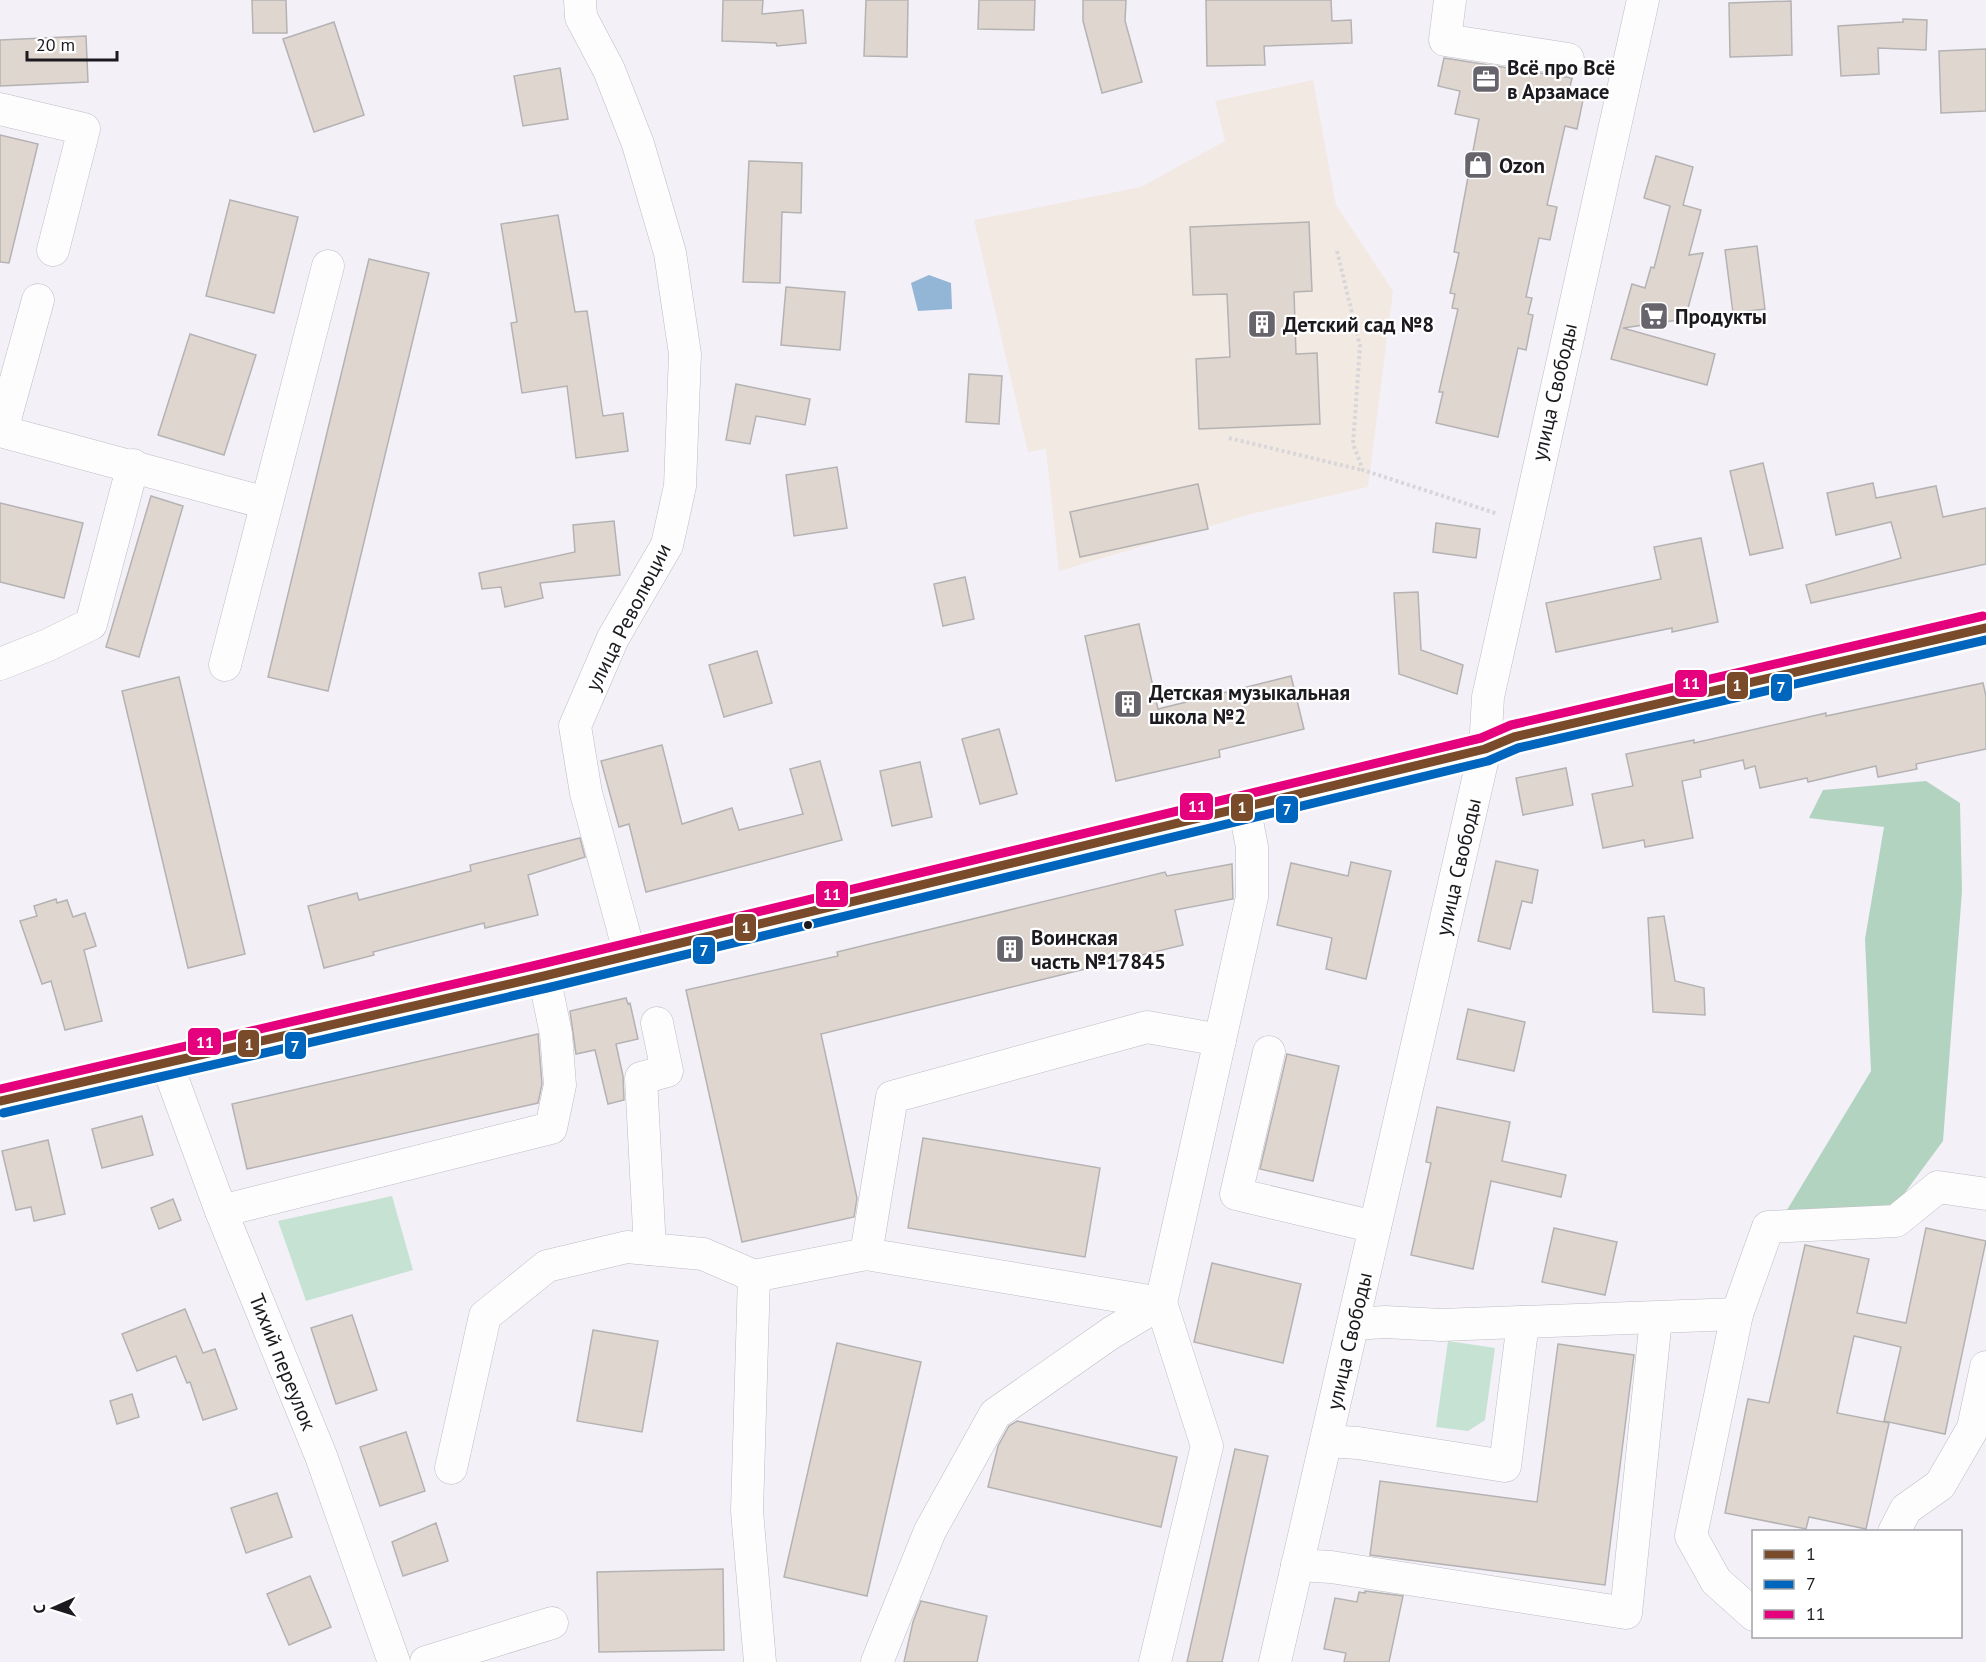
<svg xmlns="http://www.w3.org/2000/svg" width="1986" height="1662" viewBox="0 0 1986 1662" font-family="'PT Sans',sans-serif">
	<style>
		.education { fill: #f3e9e3 }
		.green { fill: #c6e2d3 }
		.forest { fill: #b3d3c1 }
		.water { fill: #93b5d6 }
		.building { fill: #dfd6cf; stroke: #b5b2b3; stroke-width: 1.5 }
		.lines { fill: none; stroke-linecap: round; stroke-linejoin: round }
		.minor-casing { stroke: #bebcc2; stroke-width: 33 }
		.path { stroke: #d8d6d9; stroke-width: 4; stroke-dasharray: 3 3; stroke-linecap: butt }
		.minor { stroke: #fdfdfe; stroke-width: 32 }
		.bus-1-casing { stroke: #fff; stroke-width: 14 }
		.bus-2-casing { stroke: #fff; stroke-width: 14 }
		.bus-3-casing { stroke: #fff; stroke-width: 14 }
		.bus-1 { stroke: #7a4b2a; stroke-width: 9 }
		.bus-2 { stroke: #0065bd; stroke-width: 9 }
		.bus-3 { stroke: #e5007d; stroke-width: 9 }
		.bus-dot { fill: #1c1a1f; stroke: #fff; stroke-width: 2 }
		.labels { text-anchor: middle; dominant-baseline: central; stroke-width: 4.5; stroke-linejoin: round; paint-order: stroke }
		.poi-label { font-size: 21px; font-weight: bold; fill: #1c1a1f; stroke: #fff; text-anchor: start }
		.street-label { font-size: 21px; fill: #1c1a1f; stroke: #fff }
		.line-badge { stroke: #fff; stroke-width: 2 }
		.badge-label { font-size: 16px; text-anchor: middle; font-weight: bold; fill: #fff }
	</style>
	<rect width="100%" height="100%" fill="#f3f0f8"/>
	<path class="education" d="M1313,80L1336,205L1393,291L1368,487L1251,514L1059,571L1046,449L1028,452L974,220L1141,187L1225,141L1215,101Z"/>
	<g class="green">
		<path d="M392,1196L413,1270L306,1301L278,1221Z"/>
		<path d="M1448,1341L1495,1348L1485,1420L1468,1431L1436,1427Z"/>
	</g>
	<path class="forest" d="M1926,781L1960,803L1962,891L1943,1141L1884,1221L1787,1210L1871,1071L1865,939L1884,827L1809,818L1823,790Z"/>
	<path class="water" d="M929,275L951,283L952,309L918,311L911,283Z"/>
	<g class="building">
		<path d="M252,0H286L287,33H253Z"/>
		<path d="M723,0H763L762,14L803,10L806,43L777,46L776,43L722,41Z"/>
		<path d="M866,0H908L907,57L864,56Z"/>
		<path d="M979,0H1035L1034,30L978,29Z"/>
		<path d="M1083,0H1126L1125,21L1142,82L1102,93L1083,21Z"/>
		<path d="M1206,0H1331L1332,21L1351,20L1352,43L1264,46L1265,65L1207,66Z"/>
		<path d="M1791,1L1792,55L1730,57L1729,3Z"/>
		<path d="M1903,19L1927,20L1926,50L1878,48L1879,74L1841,76L1838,26L1903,22Z"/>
		<path d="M334,22L364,115L314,132L283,39Z"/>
		<path d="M86,36L88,82L0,86V40Z"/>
		<path d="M1986,49V111L1941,113L1939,51Z"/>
		<path d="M1444,58L1572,78L1569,91L1584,95L1577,129L1565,126L1547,205L1557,207L1550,240L1539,238L1526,297L1532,298L1528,314L1533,315L1526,350L1518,348L1498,437L1436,423L1443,392H1439L1458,309L1452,308L1455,294L1450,293L1459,253L1454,252L1479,119L1455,114L1460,91L1438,86Z"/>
		<path d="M560,68L568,119L523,126L514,76Z"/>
		<path d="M0,135L38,144L9,263L0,262Z"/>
		<path d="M1656,156L1693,167L1683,205L1701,210L1689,255L1703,253L1685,319L1623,328L1715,354L1707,385L1611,359L1632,284L1645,288L1651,267L1654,268L1670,206L1644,198Z"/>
		<path d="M749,161L802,163L801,213L782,212L780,283L743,282Z"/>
		<path d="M230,200L298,217L274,313L206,296Z"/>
		<path d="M558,215L575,312L587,311L603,416L623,413L628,451L576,458L567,386L522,393L511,323L517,322L501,224Z"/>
		<path d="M1309,222L1312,291L1294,292L1296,354L1317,353L1320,424L1199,429L1196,359L1230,357L1227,294L1193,295L1190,227Z"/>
		<path d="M1757,246L1765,309L1733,313L1725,250Z"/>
		<path d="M369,259L429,273L328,691L268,677Z"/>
		<path d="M786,287L845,292L840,350L781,345Z"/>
		<path d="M190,334L256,355L224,455L158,435Z"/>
		<path d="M969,374L1002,376L999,424L966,422Z"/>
		<path d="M736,384L810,399L805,425L756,416L750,444L726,440Z"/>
		<path d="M1763,463L1783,548L1750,555L1730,471Z"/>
		<path d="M837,467L847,528L794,536L786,475Z"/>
		<path d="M1873,483L1876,498L1936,486L1943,517L1986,508V564L1811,603L1806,585L1901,558L1891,522L1836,535L1827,493Z"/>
		<path d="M1198,484L1208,529L1080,557L1070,512Z"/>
		<path d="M151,496L183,506L139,657L106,647Z"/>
		<path d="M0,503L83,523L64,598L0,582Z"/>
		<path d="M614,521L620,575L540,583L543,598L505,607L501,587L482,589L479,573L575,552L573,525Z"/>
		<path d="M1436,523L1480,529L1476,558L1433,552Z"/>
		<path d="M1701,538L1718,622L1672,632V628L1556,652L1546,603L1661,579L1654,547Z"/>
		<path d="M965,577L974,619L943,626L934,584Z"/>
		<path d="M1418,592L1421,650L1463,665L1457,694L1399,674L1394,593Z"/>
		<path d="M1139,624L1158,709L1291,676L1304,729L1219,750L1220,757L1116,781L1085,636Z"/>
		<path d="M757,651L772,703L724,717L709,665Z"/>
		<path d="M179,677L245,954L188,968L122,691Z"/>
		<path d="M1983,683L1986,696V749L1916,764L1917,769L1878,777L1876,766L1808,782L1807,778L1760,788L1755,766L1745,769L1743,760L1700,770L1701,777L1682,781L1693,838L1645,847L1644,840L1603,848L1592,794L1633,786L1626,754L1694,740V743L1826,713V716Z"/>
		<path d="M999,729L1017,794L980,804L962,739Z"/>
		<path d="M662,745L682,824L732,808L739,830L803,814L790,769L820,761L842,840L646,892L629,824L619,827L601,761Z"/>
		<path d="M920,762L932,817L892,826L880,771Z"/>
		<path d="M1566,768L1573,805L1523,815L1516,778Z"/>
		<path d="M580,838L585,857L528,875L538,915L485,928L484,923L373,952L374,955L324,968L308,906L357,893L359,900L471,871L470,865Z"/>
		<path d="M1496,861L1538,870L1532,903L1522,901L1510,949L1478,941Z"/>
		<path d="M1351,862L1391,871L1366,979L1326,969L1332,938L1277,925L1291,863L1348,876Z"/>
		<path d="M1232,864L1233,899L1175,910L1183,945L821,1034L857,1198L854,1217L742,1242L686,990L838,956L837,952L1165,872L1167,876Z"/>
		<path d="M56,899L57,903L67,900L73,917L85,913L96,946L84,950L86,958L102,1021L65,1030L51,981L42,984L20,921L37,916L34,906Z"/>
		<path d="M1664,916L1675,981L1704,988L1705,1015L1653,1012L1648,918Z"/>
		<path d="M626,998L628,1004L630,1003L638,1039L616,1044L623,1076L624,1100L608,1104L595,1050L576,1054L570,1011Z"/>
		<path d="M1468,1009L1525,1022L1514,1071L1457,1059Z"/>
		<path d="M538,1034L542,1084L538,1103L247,1169L232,1104Z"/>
		<path d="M1287,1054L1339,1066L1313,1181L1260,1169Z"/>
		<path d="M1437,1107L1510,1122L1502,1161L1566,1175L1561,1197L1491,1181L1473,1269L1411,1255L1431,1163L1426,1162Z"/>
		<path d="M142,1116L153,1155L102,1168L92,1129Z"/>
		<path d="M923,1138L1100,1168L1085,1257L908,1228Z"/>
		<path d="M48,1140L65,1214L34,1221L31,1207L16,1210L2,1151Z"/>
		<path d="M173,1199L181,1220L159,1229L151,1208Z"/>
		<path d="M1554,1228L1617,1242L1605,1295L1542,1282Z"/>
		<path d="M1926,1228L1986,1241L1945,1434L1884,1421L1901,1347L1854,1336L1837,1413L1889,1423L1866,1529L1809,1517L1806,1529L1725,1513L1748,1399L1769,1403L1805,1245L1869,1259L1857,1313L1906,1323Z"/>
		<path d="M1212,1263L1301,1284L1283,1363L1194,1342Z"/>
		<path d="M185,1309L203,1353L215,1349L237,1409L203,1420L190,1382L187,1383L176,1356L137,1371L122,1334Z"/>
		<path d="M352,1315L377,1390L336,1404L311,1328Z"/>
		<path d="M593,1330L658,1341L642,1432L577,1421Z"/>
		<path d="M837,1343L921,1362L867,1596L784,1577Z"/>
		<path d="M1558,1344L1634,1355L1605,1585L1370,1555L1380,1481L1537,1502Z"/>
		<path d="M132,1394L139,1417L117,1424L110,1401Z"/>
		<path d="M1017,1421L1177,1457L1161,1527L988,1487L998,1446L1009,1426Z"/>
		<path d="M406,1432L425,1491L380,1506L360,1447Z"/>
		<path d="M1235,1449L1268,1456L1222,1662H1187Z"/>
		<path d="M277,1493L292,1537L246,1553L231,1508Z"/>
		<path d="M436,1523L448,1561L403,1576L392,1542Z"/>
		<path d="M723,1569L724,1650L599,1652L597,1572Z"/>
		<path d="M310,1576L331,1627L289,1645L267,1594Z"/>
		<path d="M1365,1591L1403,1596L1389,1662H1344L1346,1653L1324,1649L1335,1598L1357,1602L1359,1592L1365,1593Z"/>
		<path d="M921,1601L987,1616L977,1662H904L913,1622Z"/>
	</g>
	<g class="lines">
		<g class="minor-casing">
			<g id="minor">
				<path d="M580,0L581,17L609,70L638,144L670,253L685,354L680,486L667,545L613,638L575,726L586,793L630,955"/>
				<path d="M1450,0L1445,40L1568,59"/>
				<path d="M0,109L84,129L53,250"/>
				<path d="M2,430L38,300"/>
				<path d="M0,431L266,503"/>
				<path d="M0,664L48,645L91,624L133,465"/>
				<path d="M225,665L328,266"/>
				<path d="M1269,1052L1236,1194L1375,1227"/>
				<path d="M167,1064L221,1211L321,1456L394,1662"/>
				<path d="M0,1101L544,976L1485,749L1514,737L1986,628"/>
				<path d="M221,1211L551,1128L560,1085L556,1034L544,976"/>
				<path d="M650,1249L641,1078L667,1071L657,1023"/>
				<path d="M866,1254L892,1097L1147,1027L1220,1040"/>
				<path d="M754,1276L866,1254L1161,1303"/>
				<path d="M1353,1324L1385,1322L1441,1325L1737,1314"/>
				<path d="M1326,1441L1358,1443L1505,1466L1523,1322"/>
				<path d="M451,1468L485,1316L547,1266L627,1247L703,1254L754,1276L747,1511L760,1662"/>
				<path d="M1894,1532L1906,1509L1940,1485L1973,1428L1986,1367"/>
				<path d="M1297,1565L1331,1567L1626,1613L1656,1318"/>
				<path d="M1754,1615L1716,1581L1691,1536L1737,1314L1768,1227L1896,1221L1938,1187L1986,1194"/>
				<path d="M426,1662L552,1623"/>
				<path d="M877,1662L930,1531L995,1414L1111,1333L1161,1303"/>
				<path d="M1155,1662L1207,1446L1161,1303L1252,897V847L1244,806"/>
				<path d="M1275,1662L1485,749L1488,697L1643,0"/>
			</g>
		</g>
		<g class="path">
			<path d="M1337,251L1360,346L1353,444L1363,470L1498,514"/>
			<path d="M1229,438L1362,470"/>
		</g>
		<use href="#minor" class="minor"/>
		<g class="bus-1-casing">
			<path id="bus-1" d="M0,1101L544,976L1485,749L1514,737L1986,628"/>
		</g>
		<g class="bus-2-casing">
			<path id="bus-2" d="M3,1113L547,988L1488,761L1518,748L1986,640"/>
		</g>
		<g class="bus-3-casing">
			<path id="bus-3" d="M0,1089L541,964L1481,738L1511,725L1983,616"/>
		</g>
		<use href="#bus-1" class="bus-1"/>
		<use href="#bus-2" class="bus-2"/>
		<use href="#bus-3" class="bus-3"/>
	</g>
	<defs>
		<g id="office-square" transform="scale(1.5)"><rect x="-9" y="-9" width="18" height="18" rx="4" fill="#67656b" stroke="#fff"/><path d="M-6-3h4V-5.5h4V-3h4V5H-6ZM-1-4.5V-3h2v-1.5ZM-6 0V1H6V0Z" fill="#fff"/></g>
		<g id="shop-square" transform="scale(1.5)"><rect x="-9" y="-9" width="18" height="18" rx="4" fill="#67656b" stroke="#fff"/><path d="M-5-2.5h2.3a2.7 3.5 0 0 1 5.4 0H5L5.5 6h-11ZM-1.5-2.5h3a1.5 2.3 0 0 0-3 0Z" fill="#fff"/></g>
		<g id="supermarket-square" transform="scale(1.5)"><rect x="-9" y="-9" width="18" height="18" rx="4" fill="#67656b" stroke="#fff"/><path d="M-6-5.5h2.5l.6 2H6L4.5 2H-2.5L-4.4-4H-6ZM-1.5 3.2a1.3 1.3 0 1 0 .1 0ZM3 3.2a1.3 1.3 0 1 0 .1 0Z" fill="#fff"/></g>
		<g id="building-square" transform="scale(1.5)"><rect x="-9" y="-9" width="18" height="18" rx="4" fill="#67656b" stroke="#fff"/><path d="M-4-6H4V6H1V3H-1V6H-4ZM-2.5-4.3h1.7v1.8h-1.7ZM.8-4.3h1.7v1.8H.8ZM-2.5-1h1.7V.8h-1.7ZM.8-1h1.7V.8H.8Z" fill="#fff"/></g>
	</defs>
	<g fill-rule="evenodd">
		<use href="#office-square" x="1486" y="79"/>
		<use href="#shop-square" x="1478" y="165"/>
		<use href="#supermarket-square" x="1654" y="316"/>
		<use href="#building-square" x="1262" y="324"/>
		<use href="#building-square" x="1128" y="704"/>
		<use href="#building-square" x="1010" y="949"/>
	</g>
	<circle class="bus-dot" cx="808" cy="925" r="5"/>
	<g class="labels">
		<g class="poi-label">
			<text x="1507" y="67">Всё про Всё<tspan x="1507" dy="24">в Арзамасе</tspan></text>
			<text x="1499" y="165">Ozon</text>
			<text x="1675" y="316">Продукты</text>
			<text x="1283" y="324">Детский сад №8</text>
			<text x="1149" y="692">Детская музыкальная<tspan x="1149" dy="24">школа №2</tspan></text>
			<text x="1031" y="937">Воинская<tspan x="1031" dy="24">часть №17845</tspan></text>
		</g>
		<g class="street-label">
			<text transform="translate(1554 392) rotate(-77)">улица Свободы</text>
			<text transform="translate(628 617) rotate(-63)">улица Революции</text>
			<text transform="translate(1458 867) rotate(-77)">улица Свободы</text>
			<text transform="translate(1349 1341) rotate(-77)">улица Свободы</text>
			<text transform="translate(283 1362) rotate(68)">Тихий переулок</text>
		</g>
	</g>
	<g class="line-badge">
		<rect x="1674" y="669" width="34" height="29" rx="6" fill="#e5007d"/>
		<rect x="1726" y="671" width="23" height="29" rx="6" fill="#7a4b2a"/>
		<rect x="1770" y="673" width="23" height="29" rx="6" fill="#0065bd"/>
		<rect x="1179" y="792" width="35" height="29" rx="6" fill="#e5007d"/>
		<rect x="1230" y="793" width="24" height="29" rx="6" fill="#7a4b2a"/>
		<rect x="1275" y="795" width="24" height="29" rx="6" fill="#0065bd"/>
		<rect x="815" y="880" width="34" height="28" rx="6" fill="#e5007d"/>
		<rect x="734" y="913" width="23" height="29" rx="6" fill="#7a4b2a"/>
		<rect x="692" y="936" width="24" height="29" rx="6" fill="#0065bd"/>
		<rect x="187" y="1027" width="35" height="29" rx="6" fill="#e5007d"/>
		<rect x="237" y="1029" width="23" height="29" rx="6" fill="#7a4b2a"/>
		<rect x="284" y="1031" width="23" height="29" rx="6" fill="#0065bd"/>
	</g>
	<g class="badge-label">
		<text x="1691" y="689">11</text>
		<text x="1737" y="691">1</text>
		<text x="1781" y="693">7</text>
		<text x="1197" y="812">11</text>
		<text x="1242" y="813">1</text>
		<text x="1287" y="815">7</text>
		<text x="832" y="900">11</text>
		<text x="746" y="933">1</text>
		<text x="704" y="956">7</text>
		<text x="205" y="1048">11</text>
		<text x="249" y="1050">1</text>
		<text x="295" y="1052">7</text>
	</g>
	<rect x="1752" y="1530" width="210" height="108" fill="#ffffff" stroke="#a4a3a5" stroke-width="1.5"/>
	<rect x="1764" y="1550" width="30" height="9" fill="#7a4b2a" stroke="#a4a3a5" stroke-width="1.5"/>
	<text x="1806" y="1560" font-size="18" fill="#1c1a1f">1</text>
	<rect x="1764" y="1580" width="30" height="9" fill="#0065bd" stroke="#a4a3a5" stroke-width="1.5"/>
	<text x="1806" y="1590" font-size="18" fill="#1c1a1f">7</text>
	<rect x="1764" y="1610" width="30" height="9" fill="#e5007d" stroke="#a4a3a5" stroke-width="1.5"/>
	<text x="1806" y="1620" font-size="18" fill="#1c1a1f">11</text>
	<g transform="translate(54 1608) rotate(267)" stroke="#ffffff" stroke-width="4.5" paint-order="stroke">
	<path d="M0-4.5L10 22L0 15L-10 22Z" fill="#1c1a1f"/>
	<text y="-9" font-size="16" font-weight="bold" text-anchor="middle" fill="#1c1a1f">С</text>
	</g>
	<path d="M27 51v9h90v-9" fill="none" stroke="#1c1a1f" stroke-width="3"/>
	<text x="36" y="51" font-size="18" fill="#1c1a1f" stroke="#ffffff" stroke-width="4.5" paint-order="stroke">20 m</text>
</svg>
